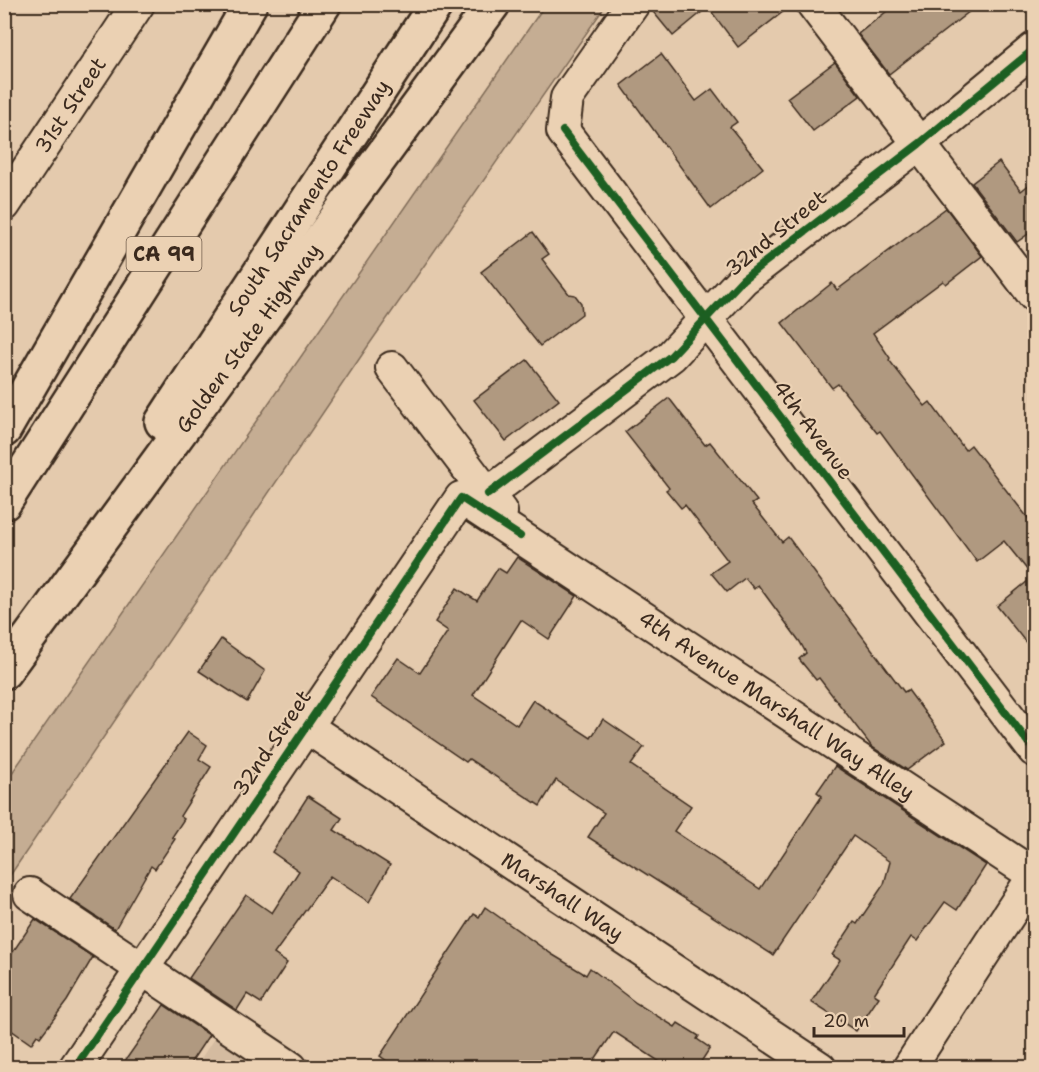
<svg xmlns="http://www.w3.org/2000/svg" width="1039" height="1072" viewBox="0 0 1039 1072" font-family="'Shantell Sans',sans-serif">
	<style>
		.built { fill: #d4bba0 }
		.green { fill: #c5ad93; stroke: #806c58; stroke-width: 1.5 }
		.building { fill: #b09980; stroke: #3b2a1e; stroke-width: 1.5 }
		.lines { fill: none; stroke-linecap: round; stroke-linejoin: round }
		.minor-casing { stroke: #3b2a1e; stroke-width: 36 }
		.highway-casing { stroke: #3b2a1e; stroke-width: 38 }
		.minor { stroke: #ebd1b3; stroke-width: 32 }
		.highway { stroke: #ebd1b3; stroke-width: 33 }
		.cycleway-casing { stroke: #ebd1b3; stroke-width: 11 }
		.cycleway { stroke: #1b5e20; stroke-width: 8 }
		.labels { text-anchor: middle; dominant-baseline: central; stroke-width: 4.5; stroke-linejoin: round; paint-order: stroke }
		.shield { fill: #ebd1b3; stroke: #705c4b; stroke-width: 1.5 }
		.shield-label { font-size: 20px; font-weight: bold; fill: #3b2a1e }
		.street-label { font-size: 21px; fill: #3b2a1e; stroke: #ebd1b3 }
	</style>
	<rect width="100%" height="100%" fill="#e4caad"/>
	<filter id="ink" filterUnits="userSpaceOnUse"><feTurbulence type="fractalNoise" baseFrequency=".0167" numOctaves="2"/><feDisplacementMap in="SourceGraphic" scale="12" xChannelSelector="R" yChannelSelector="G"/><feConvolveMatrix kernelMatrix="1 2 1 2 8 2 1 2 1" color-interpolation-filters="sRGB"/></filter>
	<g filter="url(#ink)">
		<path class="built" d="M218,1032L273,1068H195Z"/>
		<path class="green" d="M545,5H606L368,346L5,883V783Z"/>
		<g class="building">
			<path d="M651,4H793L738,47L708,7L673,36L650,8Z"/>
			<path d="M896,4H979L889,74L858,34Z"/>
			<path d="M661,54L696,101L712,89L737,122L730,127L763,168L711,209L621,85Z"/>
			<path d="M835,62L860,96L813,131L787,98Z"/>
			<path d="M999,162L1021,191L1035,180V229L1017,242L972,183Z"/>
			<path d="M946,208L982,256L946,284L943,281L873,333L890,358L889,360L925,406L930,402L965,450L971,445L1035,527V654L997,606L1033,577L1004,541L977,562L880,431L877,433L838,384L832,388L782,323L832,283L837,290Z"/>
			<path d="M533,232L549,254L542,259L569,294L575,295L581,303L582,314L540,346L481,272Z"/>
			<path d="M527,360L559,400L506,441L474,400Z"/>
			<path d="M669,398L705,445L710,442L757,501L752,504L782,542L788,537L904,692L908,690L946,741L907,770L872,747L819,678L816,680L799,659L806,653L800,642L758,585L754,589L745,578L727,592L711,573L728,561L685,505L681,508L666,490L669,488L625,432Z"/>
			<path d="M517,557L577,596L549,639L521,620L473,695L517,725L533,700L591,738L603,719L644,747L631,765L691,806L674,831L760,889L822,796L817,792L835,766L986,865L957,910L945,902L917,941L911,937L874,994L879,997L856,1031L811,1002L840,960L832,955L854,922L857,924L884,884L890,862L853,836L773,955L588,837L604,813L556,780L540,806L469,759L466,762L371,697L398,658L420,673L448,631L435,622L457,588L477,601L498,568L506,573Z"/>
			<path d="M221,639L265,671L247,702L199,671Z"/>
			<path d="M188,732L207,745L199,759L211,767L180,816L184,819L172,837L175,839L155,869L151,866L115,929L70,899Z"/>
			<path d="M308,796L342,818L334,830L390,865L369,902L330,876L274,954L287,963L261,1003L247,994L237,1010L189,978L246,895L272,913L299,871L272,852Z"/>
			<path d="M485,907L553,955L586,975L590,968L636,1003L675,1027L678,1023L699,1036L697,1039L710,1048L697,1068H669L616,1033H613L589,1068H397L380,1056L474,914L479,917Z"/>
			<path d="M35,919L93,957L67,1001L40,1037L37,1035L31,1044L4,1025V965Z"/>
			<path d="M164,1005L209,1035L187,1068H120Z"/>
		</g>
		<g class="lines">
			<g class="minor-casing">
				<g id="minor">
					<path d="M633,4L567,98L563,131L1034,750"/>
					<path d="M813,4L1034,295"/>
					<path id="s1" d="M4,205L138,4"/>
					<path d="M392,368L501,512"/>
					<path d="M488,494L671,356L743,279L919,144L1034,49"/>
					<path id="s2" d="M305,726L820,1068"/>
					<path d="M30,894L291,1068"/>
					<path id="s3" d="M75,1068L461,498L1034,875"/>
					<path d="M909,1068L1034,876"/>
				</g>
			</g>
			<g class="highway-casing">
				<g id="highway">
					<path id="s4" d="M162,422L436,4"/>
					<path d="M4,430L250,4"/>
					<path d="M4,503L324,4"/>
					<path id="s5" d="M4,672L493,4"/>
				</g>
			</g>
			<use href="#minor" class="minor"/>
			<use href="#highway" class="highway"/>
			<g class="cycleway-casing">
				<g id="cycleway">
					<path d="M563,131L1034,750"/>
					<path d="M488,494L671,356L743,279L919,144L1034,49"/>
					<path d="M75,1068L461,498L520,536"/>
				</g>
			</g>
			<use href="#cycleway" class="cycleway"/>
		</g>
	</g>
	<g class="labels">
		<rect class="shield" x="126.5" y="237" width="75" height="34" rx="4.5"/>
		<g class="shield-label">
			<text x="164" y="254">CA 99</text>
		</g>
		<g class="street-label">
			<text stroke="none"><textPath href="#s1" startOffset="120">31st Street</textPath></text>
			<text stroke="none"><textPath href="#s4" startOffset="268">South Sacramento Freeway</textPath></text>
			<text transform="translate(776 233) rotate(-39)">32nd Street</text>
			<text stroke="none"><textPath href="#s5" startOffset="414">Golden State Highway</textPath></text>
			<text transform="translate(813 430) rotate(53)">4th Avenue</text>
			<text stroke="none"><textPath href="#s3" startOffset="1066">4th Avenue Marshall Way Alley</textPath></text>
			<text transform="translate(272 743) rotate(-56)">32nd Street</text>
			<text stroke="none"><textPath href="#s2" startOffset="309">Marshall Way</textPath></text>
		</g>
	</g>
	<rect width="1039" height="1072" fill="none" stroke="#ebd1b3" stroke-width="24"/>
	<rect x="12" y="12" width="1015" height="1048" fill="none" stroke="#3b2a1e" stroke-width="2" filter="url(#ink)"/>
	<path d="M814 1027v9h90v-9" fill="none" stroke="#3b2a1e" stroke-width="3"/>
	<text x="823" y="1027" font-size="18" fill="#3b2a1e" stroke="#ebd1b3" stroke-width="4.5" paint-order="stroke">20 m</text>
</svg>
